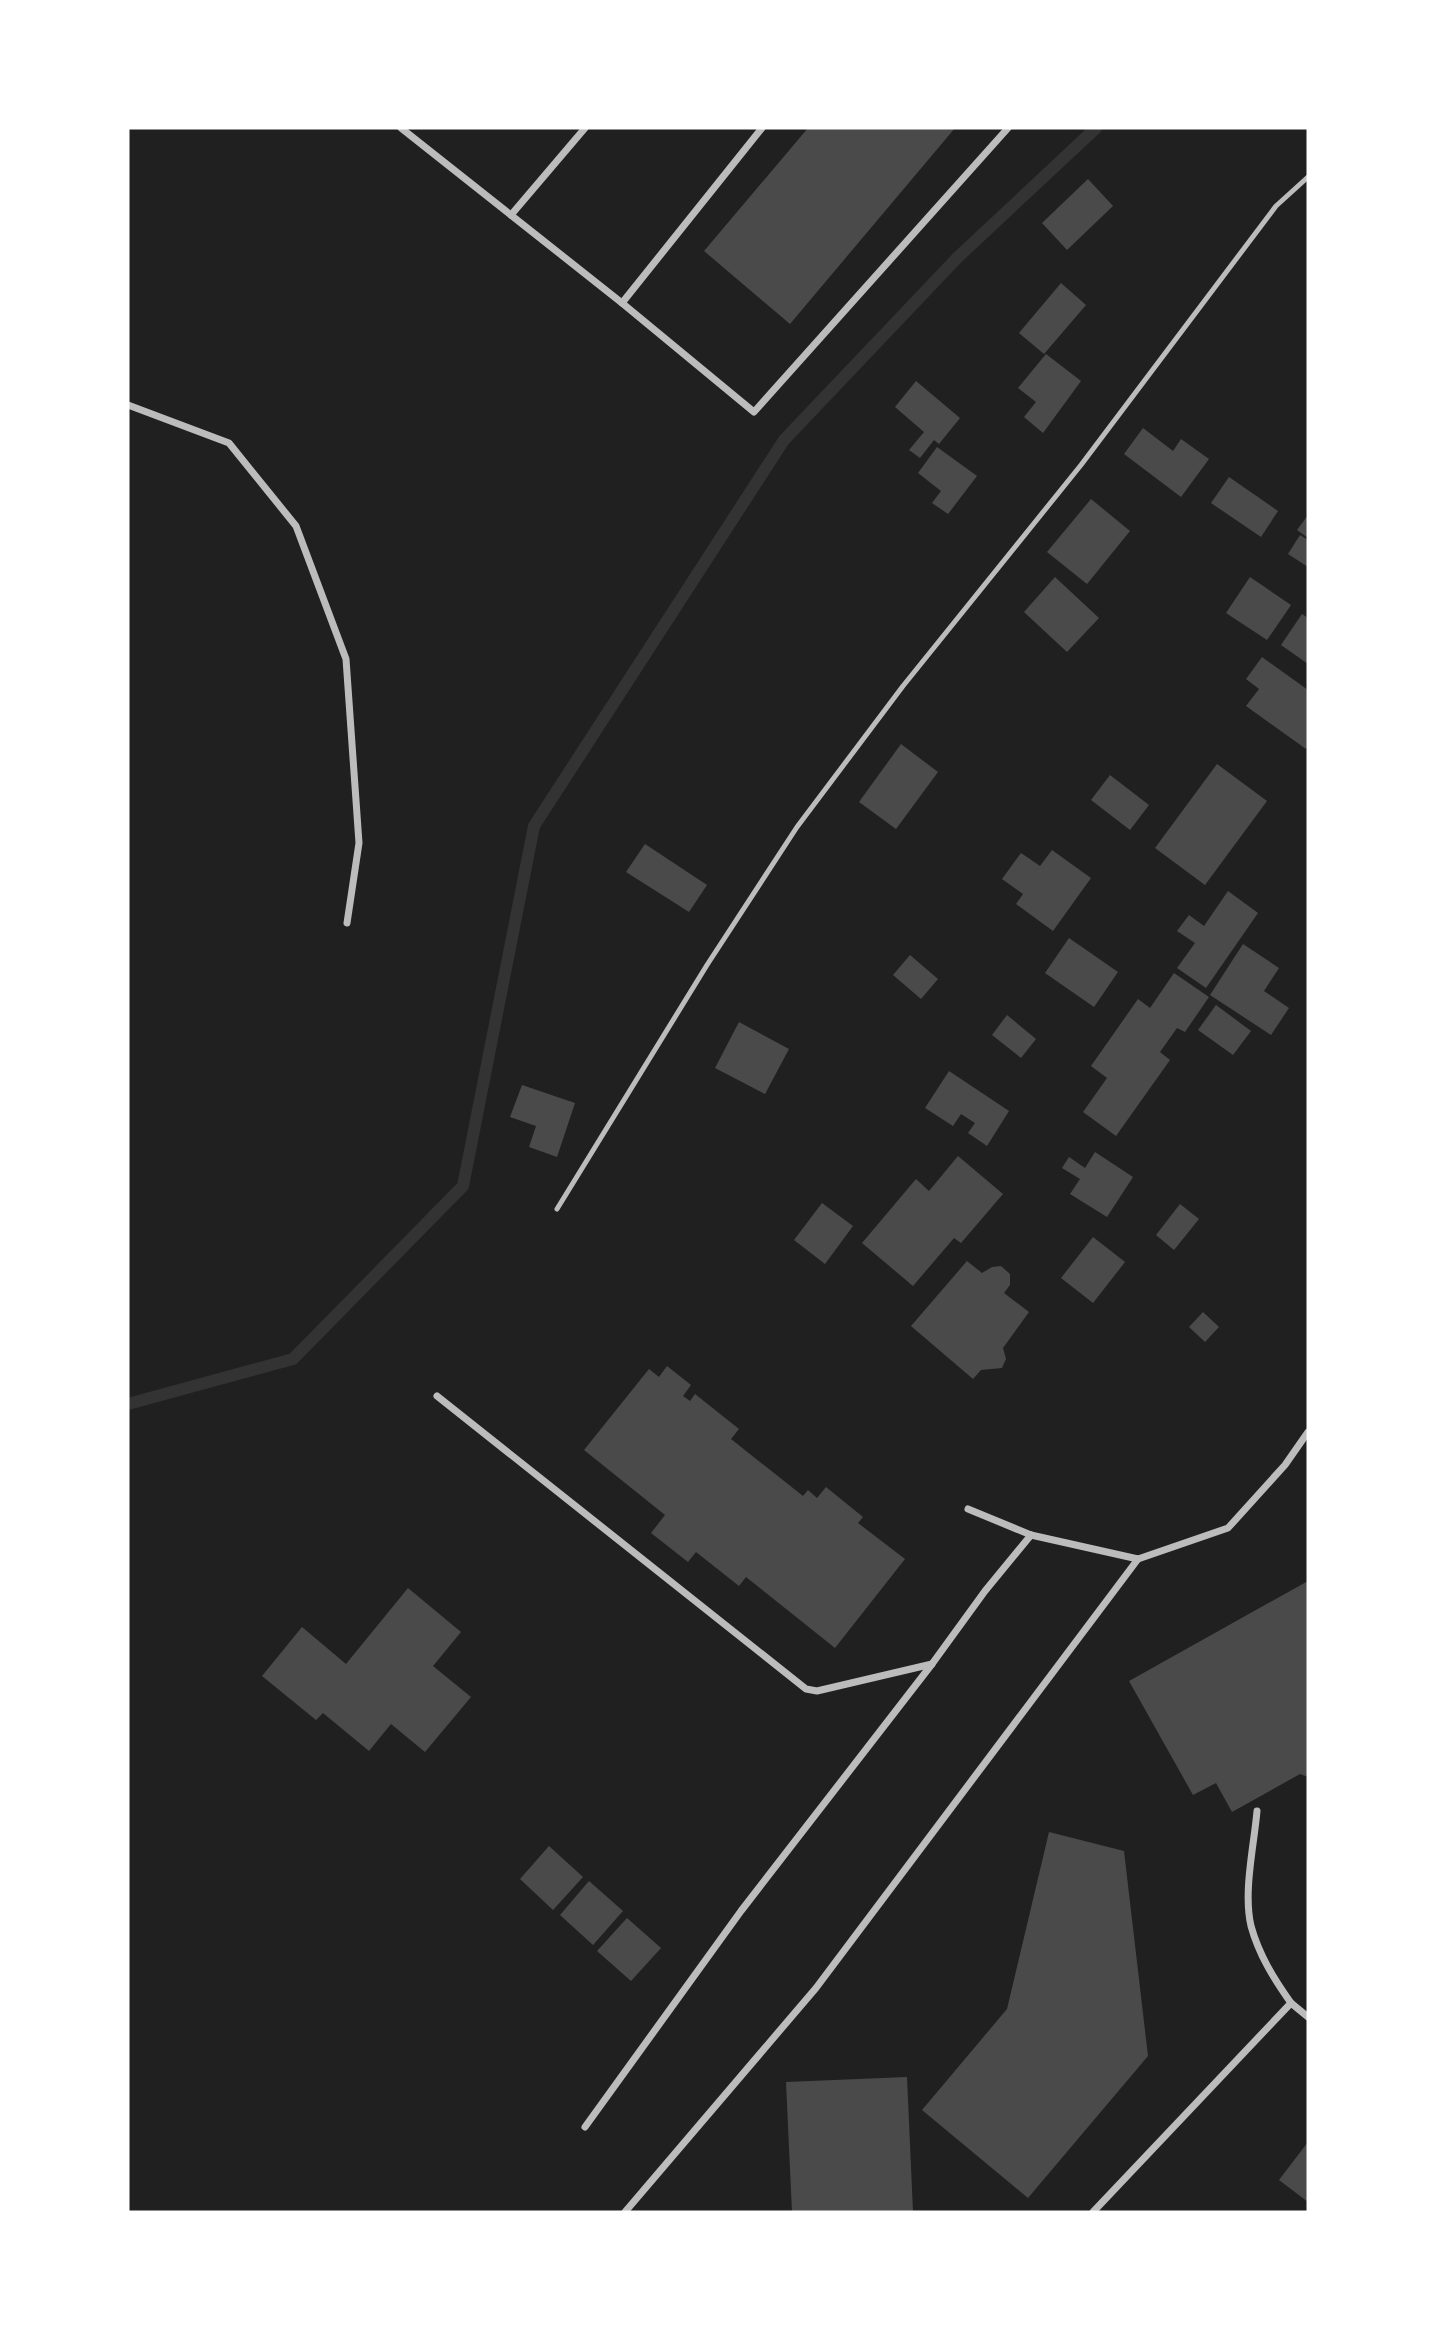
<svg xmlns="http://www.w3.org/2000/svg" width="1436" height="2340" viewBox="0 0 1436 2340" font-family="Commissioner,sans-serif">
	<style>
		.green { fill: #202020 }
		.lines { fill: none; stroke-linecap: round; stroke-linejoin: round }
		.stream { stroke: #333; stroke-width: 12 }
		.building { fill: #4a4a4a }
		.service { stroke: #bcbcbc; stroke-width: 5 }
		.minor { stroke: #bcbcbc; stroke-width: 7 }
	</style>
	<rect width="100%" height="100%" fill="#111"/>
	<rect class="green" x="128" y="128" width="1180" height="2084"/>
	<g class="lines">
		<path class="stream" d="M128,1404L293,1359L463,1186L534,826L784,440L957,258L1096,128"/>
	</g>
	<g class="building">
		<path d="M808,128H955L790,324L704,251Z"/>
		<path d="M1088,179L1113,206L1067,250L1042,223Z"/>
		<path d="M1061,283L1086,305L1044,354L1019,333Z"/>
		<path d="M1046,354L1081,381L1043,433L1024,417L1036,402L1018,388Z"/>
		<path d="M916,381L960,418L939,444L934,440L920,458L909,450L924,432L895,407Z"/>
		<path d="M1143,428L1173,451L1181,439L1209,459L1181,497L1124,454Z"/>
		<path d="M937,447L977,476L948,514L932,503L941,491L918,473Z"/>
		<path d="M1229,477L1278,511L1261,537L1211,503Z"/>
		<path d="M1091,499L1130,531L1087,584L1047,552Z"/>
		<path d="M1308,515V538L1297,530Z"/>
		<path d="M1300,535L1308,540V567L1288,554Z"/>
		<path d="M1055,577L1099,618L1067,652L1024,612Z"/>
		<path d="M1250,577L1291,605L1267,640L1226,613Z"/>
		<path d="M1302,614L1308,618V664L1281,645Z"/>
		<path d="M1262,657L1308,690V746L1306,749L1246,706L1259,689L1246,679Z"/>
		<path d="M901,744L938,772L896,829L859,802Z"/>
		<path d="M1217,764L1267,801L1205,885L1155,848Z"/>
		<path d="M1110,775L1149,805L1130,830L1091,800Z"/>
		<path d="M645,844L707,885L689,912L626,872Z"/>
		<path d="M1052,850L1091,878L1053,931L1016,904L1023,894L1002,879L1021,853L1040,866Z"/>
		<path d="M1228,891L1258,913L1206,988L1177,968L1195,943L1177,931L1189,915L1204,926Z"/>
		<path d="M1069,938L1118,972L1094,1007L1045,973Z"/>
		<path d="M1243,944L1279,968L1264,991L1289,1008L1271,1035L1210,995Z"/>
		<path d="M910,955L938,979L921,999L893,975Z"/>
		<path d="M1174,973L1209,997L1185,1032L1177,1028L1160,1052L1170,1060L1116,1136L1083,1112L1107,1078L1091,1066L1138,999L1150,1008Z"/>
		<path d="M1216,1005L1251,1031L1233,1055L1198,1030Z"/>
		<path d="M1007,1015L1036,1039L1021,1058L992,1035Z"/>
		<path d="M739,1022L789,1049L765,1094L715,1068Z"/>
		<path d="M949,1071L1009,1111L987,1146L968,1133L975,1123L961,1114L953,1126L925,1108Z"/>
		<path d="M522,1085L575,1103L557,1157L529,1147L536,1126L510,1117Z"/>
		<path d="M1095,1152L1133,1177L1107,1217L1070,1194L1080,1179L1062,1168L1069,1157L1085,1168Z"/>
		<path d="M958,1156L1003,1194L961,1243L954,1238L913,1286L862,1243L916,1179L929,1191Z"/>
		<path d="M822,1203L853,1226L825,1264L794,1240Z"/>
		<path d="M1180,1204L1199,1219L1174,1250L1156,1235Z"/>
		<path d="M1093,1237L1125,1262L1093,1303L1061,1278Z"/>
		<path d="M967,1261L982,1273L992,1267L1001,1266L1010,1274V1285L1004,1293L1029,1312L1003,1348L1006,1359L1002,1368L981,1370L973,1379L911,1326Z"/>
		<path d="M1203,1312L1219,1327L1205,1342L1189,1327Z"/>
		<path d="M667,1366L691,1385L683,1396L690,1401L695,1394L739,1429L731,1439L803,1496L808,1490L817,1498L826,1487L863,1517L858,1523L905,1559L835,1648L746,1577L739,1586L696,1552L688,1562L651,1533L665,1515L584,1450L649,1369L659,1377Z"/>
		<path d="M1308,1581V1777L1300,1774L1232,1812L1216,1783L1193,1795L1129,1681Z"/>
		<path d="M408,1588L461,1632L433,1666L471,1697L425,1752L391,1724L369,1751L323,1713L316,1720L262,1676L302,1627L346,1664Z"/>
		<path d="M1049,1832L1124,1851L1148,2056L1028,2198L922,2110L1007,2009Z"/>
		<path d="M549,1846L583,1877L553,1910L520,1879Z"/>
		<path d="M589,1881L623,1911L593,1945L560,1915Z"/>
		<path d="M627,1918L661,1948L631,1981L597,1951Z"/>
		<path d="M907,2077L913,2212H792L786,2082Z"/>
		<path d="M1308,2142V2202L1279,2180Z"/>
	</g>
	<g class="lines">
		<path class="service" d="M557,1209L707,965L797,827L903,686L1081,465L1276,206L1308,177"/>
		<g class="minor">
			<path d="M401,128L622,303L754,412L1008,128"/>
			<path d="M511,215L585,128"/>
			<path d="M622,303L762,128"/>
			<path d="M128,405L229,443L296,526L346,659L359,843L347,923"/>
			<path d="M437,1396L806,1689L817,1691L932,1664"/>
			<path d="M968,1509L1031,1535L1138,1559L1228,1528L1285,1465L1308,1432"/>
			<path d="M1257,1811C1254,1846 1243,1892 1251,1926C1259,1955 1274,1979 1291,2003"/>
			<path d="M585,2127L741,1911L932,1664L985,1591L1031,1535"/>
			<path d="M625,2212L816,1988L1138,1559"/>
			<path d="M1093,2212L1291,2003L1308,2017"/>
		</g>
	</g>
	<rect width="1436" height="2340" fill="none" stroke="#ffffff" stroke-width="259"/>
</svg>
